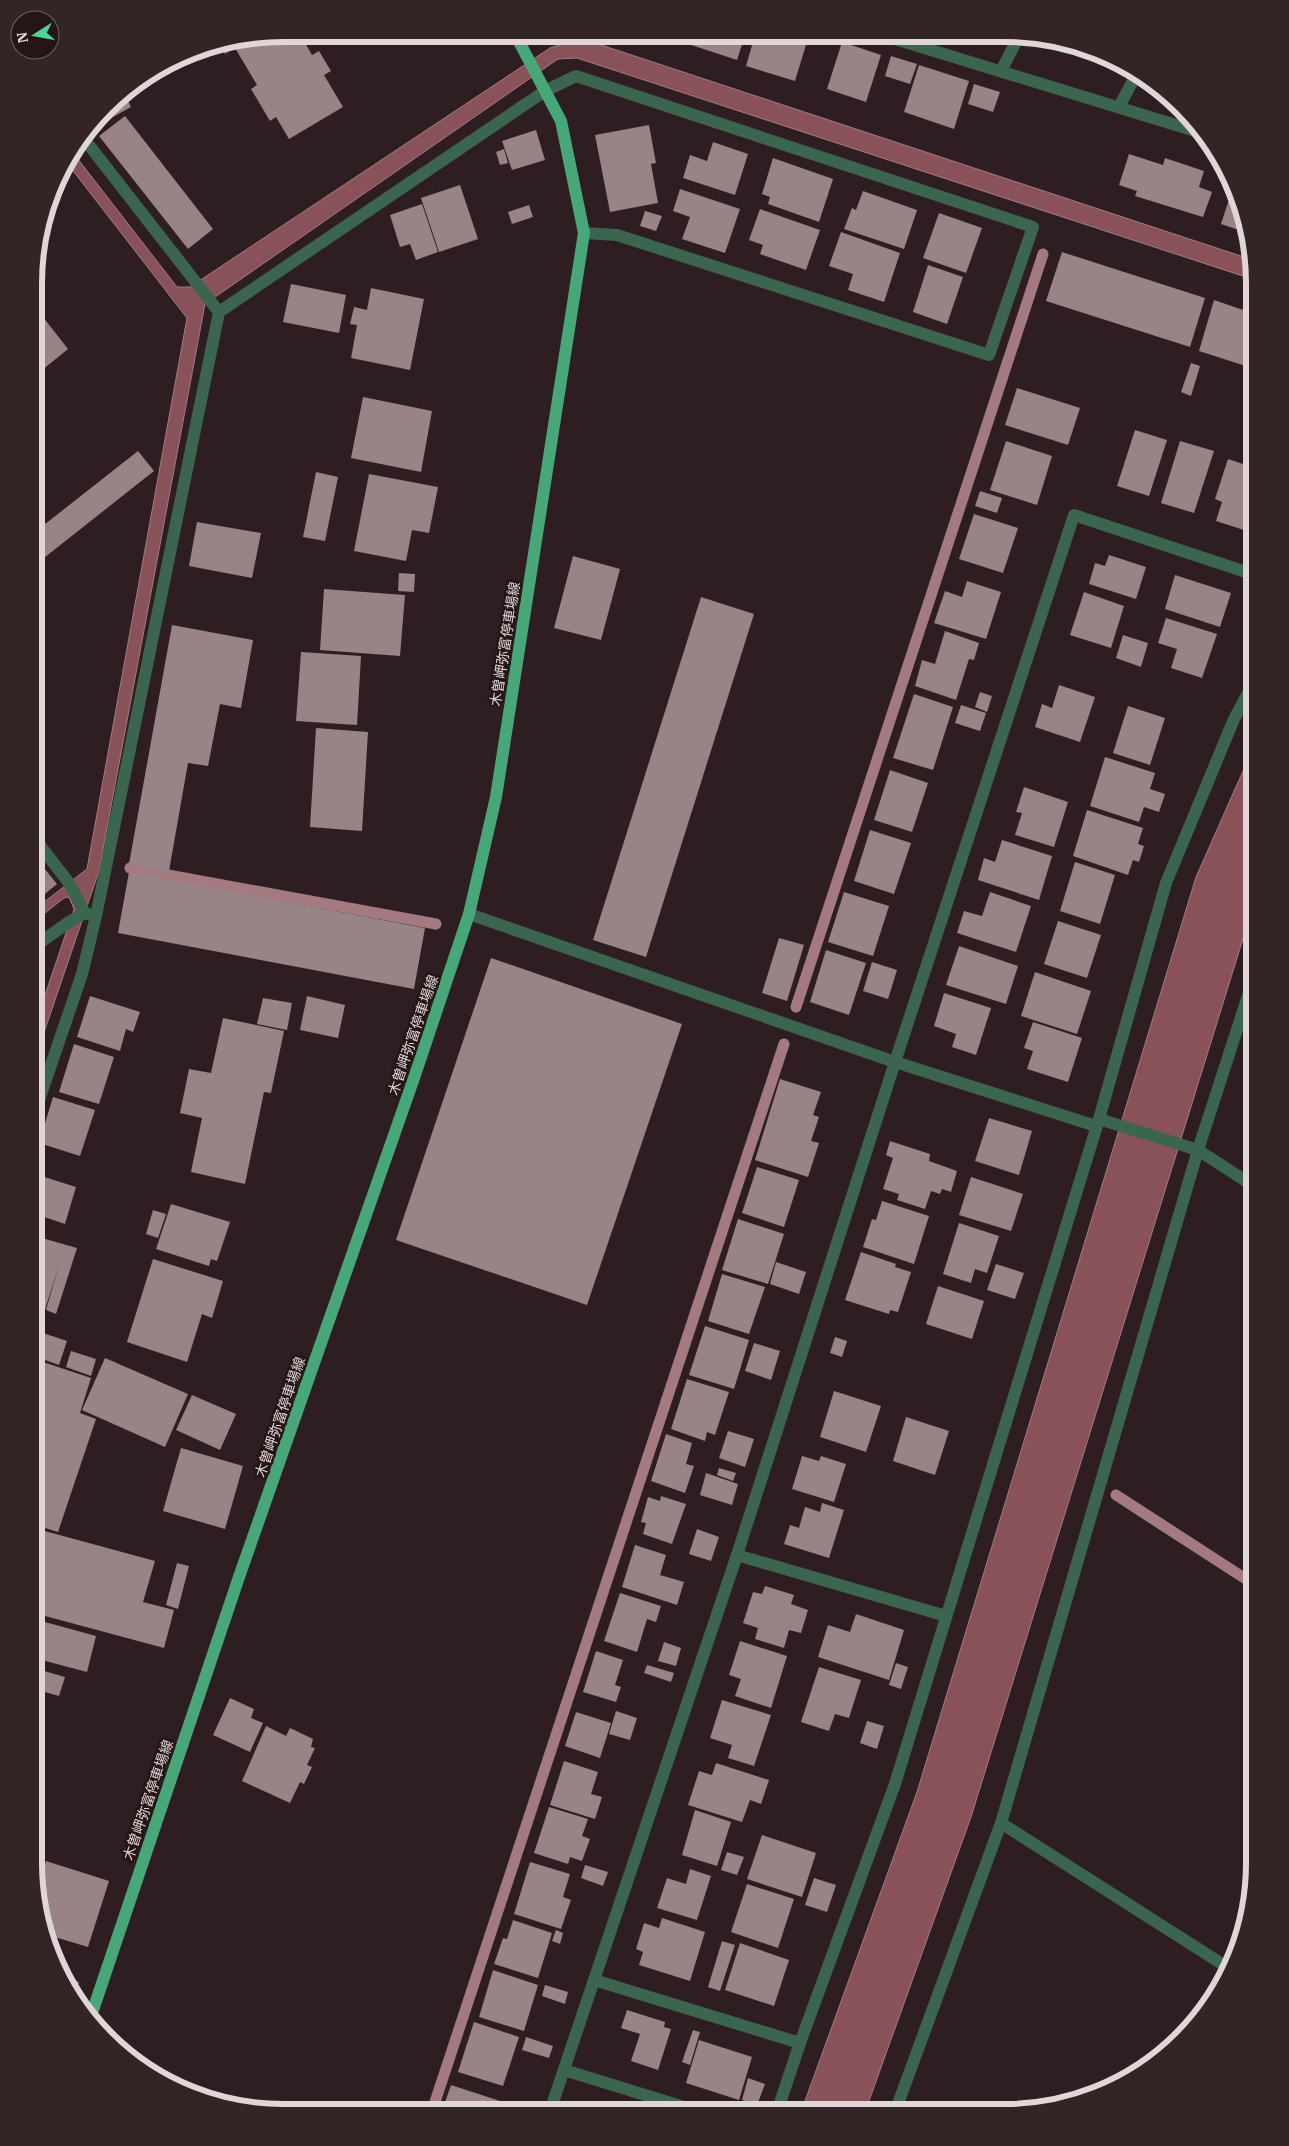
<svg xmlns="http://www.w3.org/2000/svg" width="1289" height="2146" viewBox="0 0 1289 2146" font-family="'IBM Plex Serif','Noto Sans JP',serif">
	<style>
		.water { fill: #89525b; stroke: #a37a80 }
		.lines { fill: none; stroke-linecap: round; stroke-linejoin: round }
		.stream { stroke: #a37a80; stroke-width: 11 }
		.building { fill: #988386 }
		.minor { stroke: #3b654f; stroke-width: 12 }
		.major { stroke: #48a779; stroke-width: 12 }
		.labels { text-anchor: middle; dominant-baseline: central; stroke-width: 5; stroke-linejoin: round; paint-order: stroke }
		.street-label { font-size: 14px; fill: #e1d6d7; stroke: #241517 }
		.rim { fill: none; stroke: #e1d6d7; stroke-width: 6 }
	</style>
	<rect width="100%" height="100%" fill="#2e1e21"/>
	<g class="water">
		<path d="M580,38L1250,259L1255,280L577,58L558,59L205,304L99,871L35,1059V1025L74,909L69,897L64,898L35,921V909L87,869L187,318L67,163L74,154L177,287H190L550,48Z"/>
		<path d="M1255,744V900L971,1817L865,2112H801L917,1792L1196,877Z"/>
	</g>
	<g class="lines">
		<g class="stream">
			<path d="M130,868L436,924"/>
			<path d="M796,1007L1043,254"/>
			<path d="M1116,1495L1255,1585"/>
			<path d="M432,2111L784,1044"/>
		</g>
	</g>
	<g class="building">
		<path d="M283,34H300L312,55L319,51L331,71L324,75L343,107L289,139L276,117L270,121L251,89L257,85L235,48L225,54L221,46Z"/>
		<path d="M691,35H745L737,60L688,44Z"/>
		<path d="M755,35H809L795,81L746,66Z"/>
		<path d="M842,42L881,55L866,102L827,89Z"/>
		<path d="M891,56L917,64L910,84L885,76Z"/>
		<path d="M919,65L969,81L954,129L904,112Z"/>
		<path d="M974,84L1000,92L993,112L968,104Z"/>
		<path d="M124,93L131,107L104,122L101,118L119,96Z"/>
		<path d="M125,116L213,229L188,249L99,136Z"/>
		<path d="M649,125L656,163L651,164L658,203L610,212L595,135Z"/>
		<path d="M536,130L545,160L512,170L502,141Z"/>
		<path d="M713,142L748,154L735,195L683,178L690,155L707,161Z"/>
		<path d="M504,149L508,163L500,165L496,152Z"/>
		<path d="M1129,154L1163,165L1165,158L1204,171L1199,187L1212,192L1203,217L1135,196L1137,191L1119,185Z"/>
		<path d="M773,158L833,179L819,222L768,204L770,197L762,194Z"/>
		<path d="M1234,184L1236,188L1245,232L1221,224Z"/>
		<path d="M460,185L478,239L439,252L421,198Z"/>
		<path d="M680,189L740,209L725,253L682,239L690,217L673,211Z"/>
		<path d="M863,191L917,210L904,249L844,229L852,208L856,210Z"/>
		<path d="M422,204L438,252L416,260L410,244L400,247L390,215Z"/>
		<path d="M529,205L533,217L512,224L508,212Z"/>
		<path d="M760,209L820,230L806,270L760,254L763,245L749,240Z"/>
		<path d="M645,211L662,216L656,231L640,226Z"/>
		<path d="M939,213L982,228L966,273L923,258Z"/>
		<path d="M841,232L900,253L884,302L848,290L853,274L829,266Z"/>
		<path d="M1062,252L1205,298L1190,347L1046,301Z"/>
		<path d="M928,265L963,277L947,324L913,312Z"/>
		<path d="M291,284L346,295L339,333L283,322Z"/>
		<path d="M371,288L424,299L410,370L351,358L357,325L350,324L354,307L367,310Z"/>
		<path d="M1214,300L1255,314V369L1199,351Z"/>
		<path d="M36,308L68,349L36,375Z"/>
		<path d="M1191,363L1200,366L1191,396L1181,392Z"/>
		<path d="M1017,388L1080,408L1068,445L1005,425Z"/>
		<path d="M363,397L432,411L421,472L351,458Z"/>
		<path d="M1135,430L1167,440L1149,496L1117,486Z"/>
		<path d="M1006,441L1052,456L1037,505L990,490Z"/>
		<path d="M1180,441L1214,451L1194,513L1161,503Z"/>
		<path d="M138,451L154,471L35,565V532Z"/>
		<path d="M1228,459L1255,468V512L1251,511L1244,530L1216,521L1222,502L1215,499Z"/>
		<path d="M316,472L338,477L325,541L303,537Z"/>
		<path d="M369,474L438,487L429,533L412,530L406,561L354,551Z"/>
		<path d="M980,491L1002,498L997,513L975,506Z"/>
		<path d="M974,514L1018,528L1003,573L959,559Z"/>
		<path d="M197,522L261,533L252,578L189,566Z"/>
		<path d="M1109,555L1146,567L1136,599L1089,584L1095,563L1105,566Z"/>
		<path d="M573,556L620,569L601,640L554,628Z"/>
		<path d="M399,573L415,574L414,592L398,591Z"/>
		<path d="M1175,575L1231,593L1220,627L1165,609Z"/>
		<path d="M967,581L1001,592L986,639L934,623L945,591L962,597Z"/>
		<path d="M324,589L405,595L400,656L320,650Z"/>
		<path d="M1084,592L1124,606L1111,648L1070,635Z"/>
		<path d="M701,597L754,614L646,957L593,940Z"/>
		<path d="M1166,618L1217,634L1202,678L1171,668L1177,649L1158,643Z"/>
		<path d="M172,625L253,640L241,708L220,704L208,766L188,763L169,871L129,864Z"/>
		<path d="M945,631L979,643L974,660L969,659L956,700L915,686L922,660L935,664Z"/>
		<path d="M1123,635L1148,643L1141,667L1116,658Z"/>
		<path d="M301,652L361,656L357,725L296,721Z"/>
		<path d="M1059,685L1095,697L1080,742L1035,727L1042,704L1052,708Z"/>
		<path d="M980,692L992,696L987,712L975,707Z"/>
		<path d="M914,694L953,707L933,770L893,758Z"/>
		<path d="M961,705L986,713L980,731L955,723Z"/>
		<path d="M1128,706L1165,718L1150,765L1113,753Z"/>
		<path d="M316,728L368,732L362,831L310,827Z"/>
		<path d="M1105,757L1155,773L1150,789L1165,794L1159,812L1144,807L1139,822L1090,806Z"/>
		<path d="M890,770L928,783L912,832L874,820Z"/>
		<path d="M1024,787L1068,802L1054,847L1015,835L1022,813L1016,812Z"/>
		<path d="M1087,810L1143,828L1138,844L1144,846L1139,862L1133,860L1128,875L1073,856Z"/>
		<path d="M870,830L911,843L894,894L854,881Z"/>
		<path d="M1002,840L1052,856L1039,900L978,880L984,858L995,862Z"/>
		<path d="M35,857L57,884L35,902Z"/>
		<path d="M1075,862L1115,875L1100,924L1060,911Z"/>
		<path d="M129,872L425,928L414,989L118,933Z"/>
		<path d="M844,892L889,906L873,956L828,942Z"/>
		<path d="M990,892L1031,906L1016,952L957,933L964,911L982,916Z"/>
		<path d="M1058,921L1101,935L1087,978L1044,964Z"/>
		<path d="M779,938L804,945L787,1001L762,993Z"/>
		<path d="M959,946L1018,966L1006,1004L946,985Z"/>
		<path d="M826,950L866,963L849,1015L810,1002Z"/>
		<path d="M491,958L682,1024L587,1305L396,1240Z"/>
		<path d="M872,962L897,970L888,999L863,991Z"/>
		<path d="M1035,972L1091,991L1077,1034L1021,1016Z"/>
		<path d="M944,993L991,1008L976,1055L952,1047L956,1034L934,1026Z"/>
		<path d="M90,996L140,1012L133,1032L126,1029L120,1051L77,1037Z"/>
		<path d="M307,996L345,1005L338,1038L300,1030Z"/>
		<path d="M263,998L292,1003L287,1030L257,1024Z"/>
		<path d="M223,1018L284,1031L271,1093L264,1092L245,1184L191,1172L202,1118L180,1113L189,1069L211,1073Z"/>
		<path d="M1033,1022L1082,1038L1068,1082L1027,1069L1033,1051L1024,1048Z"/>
		<path d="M74,1044L114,1057L99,1104L59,1092Z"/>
		<path d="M780,1079L821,1092L813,1115L819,1117L811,1141L819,1143L808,1177L755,1160Z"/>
		<path d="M53,1097L95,1110L80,1156L39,1143Z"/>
		<path d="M989,1118L1032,1131L1019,1175L975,1161Z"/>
		<path d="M890,1141L930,1154L929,1161L957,1171L951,1192L942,1189L940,1194L931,1191L925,1209L897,1200L899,1194L883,1189L893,1158L886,1155Z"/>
		<path d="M757,1167L799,1180L784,1227L742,1213Z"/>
		<path d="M35,1174L76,1187L65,1224L35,1214Z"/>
		<path d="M971,1177L1023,1194L1011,1231L959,1215Z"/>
		<path d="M882,1201L929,1216L914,1264L863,1247L872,1219L876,1220Z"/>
		<path d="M171,1204L230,1222L217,1261L211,1259L209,1266L156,1249Z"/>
		<path d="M153,1210L166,1214L158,1238L146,1234Z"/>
		<path d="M738,1219L784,1234L768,1284L722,1270Z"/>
		<path d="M959,1223L999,1236L987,1273L975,1269L971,1283L943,1274Z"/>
		<path d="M35,1236L77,1248L56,1314L46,1310L59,1265L44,1313L34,1310Z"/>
		<path d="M861,1252L896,1264L895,1267L911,1272L898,1312L890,1310L889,1314L845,1300Z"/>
		<path d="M153,1259L223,1281L212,1318L202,1314L187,1362L127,1342Z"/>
		<path d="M776,1262L806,1272L799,1294L770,1284Z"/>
		<path d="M996,1264L1024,1273L1015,1299L987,1290Z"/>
		<path d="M722,1274L765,1287L749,1334L708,1321Z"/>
		<path d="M938,1286L984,1301L972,1339L926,1324Z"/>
		<path d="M705,1326L749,1340L734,1389L689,1375Z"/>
		<path d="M34,1330L67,1341L59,1365L34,1356Z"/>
		<path d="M835,1337L847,1341L842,1357L830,1353Z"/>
		<path d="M754,1343L780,1351L771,1380L745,1371Z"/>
		<path d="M71,1351L96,1359L91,1376L66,1367Z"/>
		<path d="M105,1358L188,1394L165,1447L82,1410Z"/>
		<path d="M34,1359L91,1378L80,1413L96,1419L58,1532L42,1527L41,1530L155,1561L143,1602L174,1610L164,1648L34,1613Z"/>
		<path d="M687,1379L729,1392L715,1435L707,1432L705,1441L671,1429Z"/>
		<path d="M834,1391L881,1406L866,1452L820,1437Z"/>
		<path d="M192,1395L236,1414L220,1450L176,1430Z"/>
		<path d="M906,1417L949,1431L935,1475L893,1461Z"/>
		<path d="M728,1431L754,1439L745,1467L719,1458Z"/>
		<path d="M666,1434L692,1443L686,1464L694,1466L685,1493L651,1481Z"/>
		<path d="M181,1448L243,1466L225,1529L163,1511Z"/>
		<path d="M802,1456L819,1461L821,1456L846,1464L834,1502L792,1489Z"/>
		<path d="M719,1468L736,1473L733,1481L717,1475Z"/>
		<path d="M706,1473L738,1484L732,1505L700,1495Z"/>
		<path d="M661,1496L686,1504L672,1544L643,1534L646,1523L641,1522L648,1497L660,1501Z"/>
		<path d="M822,1503L844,1510L829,1558L784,1544L790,1525L799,1528L805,1507L820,1512Z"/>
		<path d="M697,1529L719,1537L711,1561L689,1554Z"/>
		<path d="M635,1545L666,1555L660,1575L684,1582L677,1605L622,1587Z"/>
		<path d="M177,1563L189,1566L178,1609L166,1605Z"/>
		<path d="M765,1586L794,1595L791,1604L808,1610L801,1633L789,1630L784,1648L755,1639L758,1628L743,1623L753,1592L762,1594Z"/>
		<path d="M620,1593L661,1606L656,1622L647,1619L637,1652L604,1641Z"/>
		<path d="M856,1614L904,1630L889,1680L818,1657L828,1625L850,1632Z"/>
		<path d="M34,1619L96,1636L87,1672L34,1658Z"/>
		<path d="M740,1641L787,1656L771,1708L735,1696L741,1679L729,1675Z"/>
		<path d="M664,1642L681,1648L676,1666L658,1661Z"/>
		<path d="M596,1651L623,1660L615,1685L621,1687L616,1702L583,1692Z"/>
		<path d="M896,1663L908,1667L901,1689L889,1685Z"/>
		<path d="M647,1665L674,1673L671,1682L644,1673Z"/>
		<path d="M819,1667L861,1680L849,1718L835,1714L829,1731L801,1722Z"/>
		<path d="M34,1668L65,1677L59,1696L34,1689Z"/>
		<path d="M230,1698L254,1709L251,1718L263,1723L250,1752L213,1735Z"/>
		<path d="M722,1700L771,1715L754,1766L728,1758L732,1745L710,1738Z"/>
		<path d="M616,1711L637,1718L630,1740L609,1734Z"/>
		<path d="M576,1712L611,1723L600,1758L565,1746Z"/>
		<path d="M867,1721L884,1726L877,1749L860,1743Z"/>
		<path d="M266,1726L286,1736L290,1728L313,1739L311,1747L315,1748L307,1765L312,1767L304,1784L300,1782L290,1803L242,1781Z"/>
		<path d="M564,1761L598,1772L591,1794L602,1797L595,1819L550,1805Z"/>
		<path d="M716,1763L769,1780L761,1804L750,1800L742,1822L688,1805L699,1771L712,1775Z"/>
		<path d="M549,1807L588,1819L582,1836L590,1839L582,1861L570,1857L568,1864L534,1853Z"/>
		<path d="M695,1810L731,1822L717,1866L682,1855Z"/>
		<path d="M762,1835L816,1853L802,1897L747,1879Z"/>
		<path d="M727,1852L744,1857L737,1875L721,1870Z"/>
		<path d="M46,1861L109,1881L88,1947L48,1935L38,1886Z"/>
		<path d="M530,1862L570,1874L563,1897L571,1900L561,1929L514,1914Z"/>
		<path d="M585,1865L608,1872L603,1886L581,1878Z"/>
		<path d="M690,1869L711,1876L697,1920L657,1908L667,1878L686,1884Z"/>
		<path d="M814,1878L836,1885L827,1912L805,1905Z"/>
		<path d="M747,1884L794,1899L778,1948L731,1932Z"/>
		<path d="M662,1918L705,1932L690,1981L639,1965L643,1952L636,1949L644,1923L659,1928Z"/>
		<path d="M513,1920L552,1933L538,1978L494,1964L503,1938L507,1939Z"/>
		<path d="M556,1930L563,1933L560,1944L552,1941Z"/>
		<path d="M722,1941L735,1945L720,1991L708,1987Z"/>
		<path d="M740,1943L789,1960L774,2006L725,1990Z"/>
		<path d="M493,1970L538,1985L524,2031L479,2017Z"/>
		<path d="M64,1977L79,1982L75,1996Z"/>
		<path d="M545,1985L568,1992L565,2004L542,1996Z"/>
		<path d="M627,2010L665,2022L664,2027L671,2029L658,2070L631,2061L640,2034L621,2028Z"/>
		<path d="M474,2022L519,2037L503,2086L458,2072Z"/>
		<path d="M693,2030L700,2032L690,2065L682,2062Z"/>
		<path d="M526,2037L553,2046L549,2058L522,2050Z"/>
		<path d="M699,2040L752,2057L739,2100L686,2083Z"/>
		<path d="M748,2078L765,2084L757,2105L742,2100Z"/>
		<path d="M451,2085L500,2101L497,2111H442Z"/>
		<path d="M582,2105L600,2111H580Z"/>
	</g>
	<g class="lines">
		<g class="minor">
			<path d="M882,35L1205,134"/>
			<path d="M1001,71L1019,36"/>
			<path d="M1119,107L1137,73"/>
			<path d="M85,140L219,312"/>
			<path d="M35,839L69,883L85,913"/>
			<path d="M469,914L895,1062L1096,1126"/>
			<path d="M35,946L69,922L85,913L92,915"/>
			<path d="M35,1112L82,974L96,916L219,312L545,91L576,76L1033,227L989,355L617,235L584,233"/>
			<path d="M1099,1119L1198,1150L1255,1187"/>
			<path d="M737,1555L946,1616"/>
			<path d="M1001,1823L1230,1969"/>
			<path d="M594,1980L800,2043"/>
			<path d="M564,2070L697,2111"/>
			<path d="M550,2111L737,1555L895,1062L1074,515L1255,575"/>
			<path d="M777,2112L800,2043L895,1784L1099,1119L1166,883L1234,719L1255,680"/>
			<path d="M895,2112L1001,1823L1198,1150L1255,974"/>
		</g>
		<path class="major" d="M90,2019L239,1577L414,1078L469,914L496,797L584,233L561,121L515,34"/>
	</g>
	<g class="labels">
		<g class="street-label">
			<text transform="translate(505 644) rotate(-81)">木曽岬弥富停車場線</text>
			<text transform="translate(413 1035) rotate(-71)">木曽岬弥富停車場線</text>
			<text transform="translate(280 1417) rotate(-71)">木曽岬弥富停車場線</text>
			<text transform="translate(148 1800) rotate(-71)">木曽岬弥富停車場線</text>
		</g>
	</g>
	<path d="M0 0H1289V2146H0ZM283 42H1005A241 241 0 0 1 1246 283V1863A241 241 0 0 1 1005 2104H283A241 241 0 0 1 42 1863V283A241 241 0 0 1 283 42Z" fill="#332426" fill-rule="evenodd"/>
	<path class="rim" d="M283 42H1005A241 241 0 0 1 1246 283V1863A241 241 0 0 1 1005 2104H283A241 241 0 0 1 42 1863V283A241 241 0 0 1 283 42Z"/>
	<g transform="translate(35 35) rotate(259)"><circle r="24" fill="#241517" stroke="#706264"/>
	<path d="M0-4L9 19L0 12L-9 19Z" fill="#52d397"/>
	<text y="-8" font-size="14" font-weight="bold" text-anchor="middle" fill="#e1d6d7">N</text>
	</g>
</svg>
